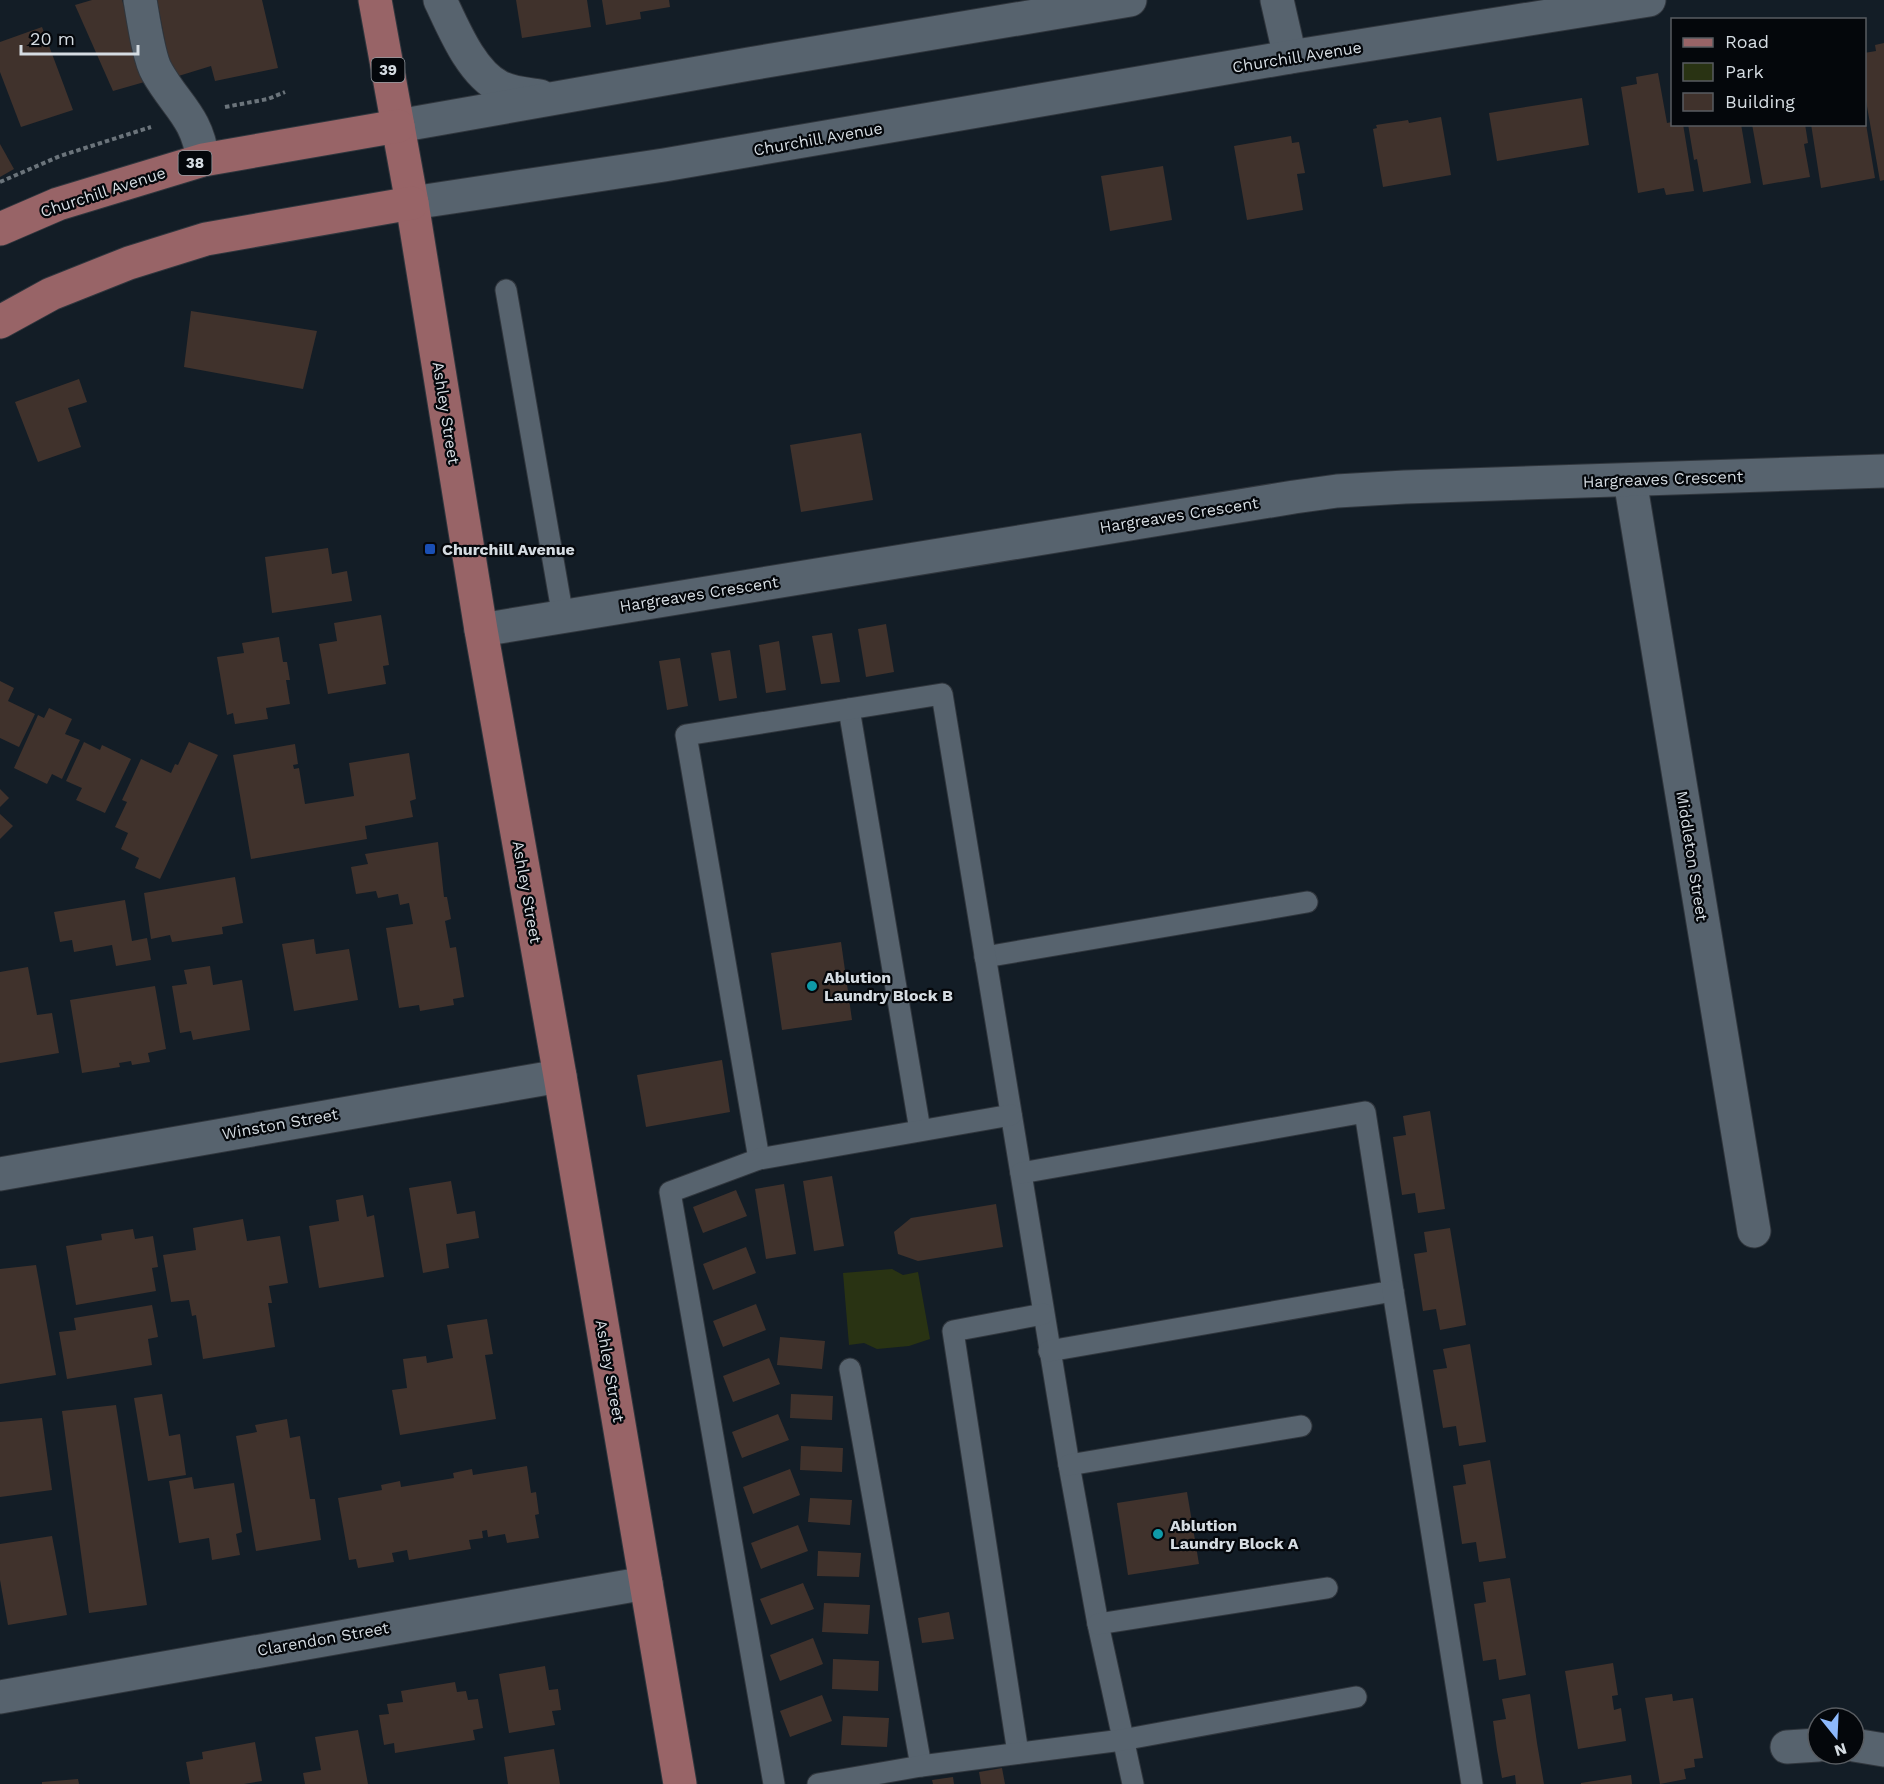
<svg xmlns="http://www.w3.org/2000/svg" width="1884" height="1784" viewBox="0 0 1884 1784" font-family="'Work Sans',sans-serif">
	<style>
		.green { fill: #293313 }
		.building { fill: #40322c }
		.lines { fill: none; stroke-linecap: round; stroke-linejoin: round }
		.lane-casing { stroke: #30363d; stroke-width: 23 }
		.street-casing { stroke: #30363d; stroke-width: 35 }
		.secondary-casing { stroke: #30363d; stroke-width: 35 }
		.primary-casing { stroke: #30363d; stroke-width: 35 }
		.path { stroke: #6b747b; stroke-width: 4; stroke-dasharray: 4.5 3; stroke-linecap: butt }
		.lane { stroke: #57636e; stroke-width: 21 }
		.street { stroke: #57636e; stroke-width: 33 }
		.secondary { stroke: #57636e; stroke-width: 33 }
		.primary { stroke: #986467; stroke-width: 33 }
		.transit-dot { fill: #1a4fb4; stroke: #04070b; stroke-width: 2 }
		.culture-dot { fill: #0f9aa8; stroke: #04070b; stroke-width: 2 }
		.labels { text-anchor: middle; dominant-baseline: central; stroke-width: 4.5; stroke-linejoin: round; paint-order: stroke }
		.shield { fill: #04070b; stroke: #969ca2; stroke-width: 1.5 }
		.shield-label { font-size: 15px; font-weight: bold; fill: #d5dce2 }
		.street-label { font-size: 16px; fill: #d5dce2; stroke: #04070b }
		.poi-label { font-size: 16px; font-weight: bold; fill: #d5dce2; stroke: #04070b; text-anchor: start }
	</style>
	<rect width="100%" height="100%" fill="#131d26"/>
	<path class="green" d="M892,1269L903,1275L918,1272L930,1339L909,1346L877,1349L864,1343L849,1345L843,1273Z"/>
	<g class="building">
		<path d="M92,0H122L148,81L113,91L75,5Z"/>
		<path d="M157,0H262L278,68L215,81L211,66L172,78Z"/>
		<path d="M516,0H587L591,27L522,38Z"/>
		<path d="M602,0H669L670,7L640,12L641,19L606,25Z"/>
		<path d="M42,27L73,110L21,127L0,72V42Z"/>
		<path d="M1884,43V180L1880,181L1864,89V53L1876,51L1875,45Z"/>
		<path d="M1658,73L1667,123L1672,122V124H1683L1694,191L1666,195L1664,188L1638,193L1621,87L1637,84L1636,77Z"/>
		<path d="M1582,98L1589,145L1497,161L1489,113Z"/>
		<path d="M1441,117L1451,175L1383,187L1373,129L1377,128L1376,125L1408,120L1409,123Z"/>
		<path d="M1688,124H1741L1751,183L1703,192L1697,159L1694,160Z"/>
		<path d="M1752,124H1805L1808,143L1804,144L1810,177L1763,185Z"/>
		<path d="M1811,124H1866L1875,178L1821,188Z"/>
		<path d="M1291,136L1292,143L1299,142L1305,173L1297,174L1303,210L1247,220L1234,146Z"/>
		<path d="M0,144L14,169L0,177Z"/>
		<path d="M1163,166L1172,220L1110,231L1101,176Z"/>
		<path d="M191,311L317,331L303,389L184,367Z"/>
		<path d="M79,379L87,402L68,408L81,447L38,462L15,402Z"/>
		<path d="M861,433L873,500L801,512L790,445Z"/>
		<path d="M328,548L332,574L347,571L352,601L272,613L265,557Z"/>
		<path d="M381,615L389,665L383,666L386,684L328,694L319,644L337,641L334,623Z"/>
		<path d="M886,624L894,672L866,677L858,629Z"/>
		<path d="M832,633L840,682L821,684L812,636Z"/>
		<path d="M279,637L283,662H287L290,680H286L290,704L266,708L268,719L235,724L233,713L227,715L217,657L244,653L242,643Z"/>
		<path d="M779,641L786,690L766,693L759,645Z"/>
		<path d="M730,650L737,698L719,701L711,653Z"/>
		<path d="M680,658L688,706L667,710L659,661Z"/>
		<path d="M0,681L14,688L8,701L35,714L19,747L0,738Z"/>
		<path d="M49,708L72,719L65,734L80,740L62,779L52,774L47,784L14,768L38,715L44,718Z"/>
		<path d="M84,742L100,750L102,745L131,759L105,813L76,800L82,788L66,781Z"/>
		<path d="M189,742L218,755L160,879L135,868L139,858L121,849L128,833L115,827L127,802L122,800L141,759L171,773L175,764L178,765Z"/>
		<path d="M295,744L298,764L293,765L294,769L299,768L305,804L354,796L349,763L409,753L416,799L410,801L413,817L365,826L367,839L251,859L233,755Z"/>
		<path d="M0,789L9,798L0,807Z"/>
		<path d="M0,814L13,826L0,839Z"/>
		<path d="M438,842L444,897H447L451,919L445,921L450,948L456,947L464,997L453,999L454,1005L420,1011L419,1005L399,1008L386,928L413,924L409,903L400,905L398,894L378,898L376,891L356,894L351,867L368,864L365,854Z"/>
		<path d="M235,877L243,923L222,927L223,934L172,942L170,935L151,939L144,893Z"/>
		<path d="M125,900L132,941L147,938L151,960L116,966L112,945L74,952L72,940L60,942L54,912Z"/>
		<path d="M314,939L316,954L349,949L358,1000L294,1011L282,944Z"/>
		<path d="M841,942L852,1020L782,1030L771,953Z"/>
		<path d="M210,966L213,985L242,980L250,1030L193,1040L191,1031L180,1033L172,986L187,984L184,970Z"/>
		<path d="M28,967L37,1015L52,1013L59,1053L0,1063V972Z"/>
		<path d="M155,986L166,1049L148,1053L150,1062L132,1065L131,1061L119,1063L120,1067L82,1073L70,1000Z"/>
		<path d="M722,1060L730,1112L646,1127L637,1075Z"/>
		<path d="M1430,1111L1445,1209L1418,1213L1415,1193L1402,1195L1393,1137L1406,1135L1403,1116Z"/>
		<path d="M832,1176L844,1246L814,1251L803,1181Z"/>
		<path d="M451,1181L457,1214L475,1211L479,1238L446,1244L449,1268L423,1273L409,1188Z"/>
		<path d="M784,1184L796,1254L766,1259L755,1189Z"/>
		<path d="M736,1190L747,1216L703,1233L693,1207Z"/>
		<path d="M363,1195L367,1217L374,1215L384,1277L319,1288L309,1226L339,1221L336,1200Z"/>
		<path d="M996,1204L1003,1247L918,1261L898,1254L894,1232L911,1218Z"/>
		<path d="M243,1219L247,1241L280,1236L288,1283L269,1286L272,1303H268L275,1347L203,1359L196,1315L192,1316L189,1300L171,1302L163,1255L196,1250L193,1228Z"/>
		<path d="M1450,1228L1466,1325L1440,1330L1436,1309L1423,1311L1414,1254L1427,1252L1424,1232Z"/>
		<path d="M133,1229L135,1239L153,1236L158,1267L152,1268L156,1291L76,1305L66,1246L102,1240L101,1234Z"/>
		<path d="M746,1247L756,1273L713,1290L703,1264Z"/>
		<path d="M36,1265L56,1375L0,1384V1269Z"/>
		<path d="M756,1304L766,1330L723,1347L713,1321Z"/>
		<path d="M152,1305L158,1337L148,1339L152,1365L67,1379L59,1332L76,1330L74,1318Z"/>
		<path d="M487,1319L493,1354L485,1355L496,1419L400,1435L392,1390L407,1388L403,1359L426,1356L427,1363L453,1358L447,1325Z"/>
		<path d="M780,1337L825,1341L822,1369L777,1365Z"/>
		<path d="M1470,1344L1486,1442L1459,1446L1456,1426L1443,1428L1433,1370L1447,1368L1443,1349Z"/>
		<path d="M769,1358L780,1384L733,1402L723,1376Z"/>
		<path d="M162,1394L169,1436L180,1434L186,1475L148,1481L134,1398Z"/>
		<path d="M791,1394L833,1396L832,1420L790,1418Z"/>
		<path d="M116,1405L147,1605L89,1613L62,1411Z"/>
		<path d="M778,1414L789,1440L742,1458L732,1432Z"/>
		<path d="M42,1418L52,1490L0,1497V1422Z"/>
		<path d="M287,1419L290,1438L300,1436L310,1499H315L321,1540L256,1551L236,1436L257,1432L255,1425Z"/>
		<path d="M801,1446L843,1448L842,1472L800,1470Z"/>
		<path d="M1490,1460L1506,1558L1479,1562L1476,1542L1462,1544L1453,1486L1466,1484L1463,1465Z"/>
		<path d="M527,1466L531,1493L536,1492L539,1514L535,1515L539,1538L507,1543L505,1534L488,1537L487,1530L482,1531L483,1538L469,1540L471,1549L409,1560L407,1550L392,1553L394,1562L358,1568L356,1559L349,1560L338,1498L382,1490L381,1485L400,1481L401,1487L454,1478L453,1473L472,1469L473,1475Z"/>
		<path d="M790,1469L800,1495L753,1514L743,1487Z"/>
		<path d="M192,1477L194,1489L234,1483L242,1532L236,1534L240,1555L212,1560L209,1538L179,1543L169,1481Z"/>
		<path d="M1187,1492L1199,1564L1128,1575L1117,1503Z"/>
		<path d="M810,1498L852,1500L850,1525L808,1522Z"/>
		<path d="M798,1525L808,1551L761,1569L751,1543Z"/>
		<path d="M52,1536L67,1615L8,1625L0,1580V1544Z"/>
		<path d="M818,1551L861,1553L859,1577L817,1576Z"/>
		<path d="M1510,1578L1526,1675L1499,1680L1496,1659L1483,1661L1474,1604L1486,1602L1483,1582Z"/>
		<path d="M803,1583L814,1609L771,1625L760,1599Z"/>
		<path d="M824,1603L870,1605L868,1634L822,1632Z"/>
		<path d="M949,1612L954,1639L922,1643L918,1618Z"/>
		<path d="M813,1638L823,1664L780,1681L770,1655Z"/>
		<path d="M833,1659L879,1661L878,1691L832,1689Z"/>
		<path d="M1613,1663L1618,1695L1612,1696L1614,1710L1621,1708L1626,1741L1578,1749L1565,1671Z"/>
		<path d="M545,1666L549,1690L558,1689L561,1710L552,1711L555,1725L509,1733L499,1674Z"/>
		<path d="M455,1682L457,1692L466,1691L468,1700L478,1699L483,1728L473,1730L475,1740L395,1753L394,1743L384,1745L379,1715L389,1714L387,1704L403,1702L401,1691Z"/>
		<path d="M1530,1694L1537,1743L1544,1784H1516L1515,1775L1502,1778L1497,1750L1493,1721L1506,1719L1502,1699Z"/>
		<path d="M1672,1694L1673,1701L1693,1698L1703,1758L1694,1759L1695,1767L1684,1769L1686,1779L1660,1784L1645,1698Z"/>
		<path d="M822,1695L832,1721L790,1737L780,1711Z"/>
		<path d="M843,1716L889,1718L887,1747L841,1745Z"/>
		<path d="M358,1730L368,1784H305L303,1773L321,1770L315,1737Z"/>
		<path d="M255,1742L262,1781L244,1784H190L186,1762L203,1759L202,1752Z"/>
		<path d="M554,1749L560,1784H508L504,1757Z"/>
		<path d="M1002,1768L1005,1784H981L979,1772Z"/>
		<path d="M1631,1775L1632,1784H1581V1783Z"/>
		<path d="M953,1777L954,1784H933L932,1780Z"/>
		<path d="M78,1779L79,1784H42V1782Z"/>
	</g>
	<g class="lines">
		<g class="lane-casing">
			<g id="lane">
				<path d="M506,290L563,617"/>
				<path d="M849,709L920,1130"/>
				<path d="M985,957L1307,902"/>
				<path d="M759,1159L686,735L942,694L1069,1465L1098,1624L1133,1784"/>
				<path d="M1021,1173L1365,1112L1393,1291L1049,1351"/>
				<path d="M1393,1291L1472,1784"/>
				<path d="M850,1369L921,1766"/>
				<path d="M1069,1465L1301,1426"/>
				<path d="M1098,1624L1327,1588"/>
				<path d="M1018,1753L953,1331L1043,1314"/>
				<path d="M774,1784L670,1192L759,1159L1011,1115"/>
				<path d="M818,1784L921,1766L1122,1740L1356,1697"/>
			</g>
		</g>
		<g class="street-casing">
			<g id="street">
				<path d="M140,0C143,17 149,59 157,72C176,106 197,116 203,160"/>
				<path d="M1630,480L1754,1231"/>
				<path d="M481,630L1294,497L1337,491L1405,487L1884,471"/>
				<path d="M0,1174L560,1076"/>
				<path d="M0,1697L646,1583"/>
				<path d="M1854,1745L1884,1750"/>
				<path d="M1787,1747L1818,1745"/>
			</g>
		</g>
		<g class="secondary-casing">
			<g id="secondary">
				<path d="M440,0C453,27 471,73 500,87C512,93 526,94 540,96"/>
				<path d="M1277,0L1290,57"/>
				<path d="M398,126L749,64L1130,0"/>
				<path d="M412,203L664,165L1290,57L1649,0"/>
			</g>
		</g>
		<g class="primary-casing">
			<g id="primary">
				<path d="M375,0L412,203L481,630L560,1076L680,1784"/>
				<path d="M0,229L58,204L203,160L398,126"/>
				<path d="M0,322L51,294L129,263L206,239L412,203"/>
			</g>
		</g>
		<g class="path">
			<path d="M225,107L268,99L285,92"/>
			<path d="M0,182L60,156L151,127"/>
		</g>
		<use href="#lane" class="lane"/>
		<use href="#street" class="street"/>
		<use href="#secondary" class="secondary"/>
		<use href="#primary" class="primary"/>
	</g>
	<rect class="transit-dot" x="424" y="543" width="12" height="12" rx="3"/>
	<g class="culture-dot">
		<circle cx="812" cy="986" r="6"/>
		<circle cx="1158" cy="1534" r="6"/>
	</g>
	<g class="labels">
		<g class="shield">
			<rect x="371.5" y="58" width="33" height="24" rx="4.5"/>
			<rect x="178.5" y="151" width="33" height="24" rx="4.5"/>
		</g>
		<g class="shield-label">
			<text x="388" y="70">39</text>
			<text x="195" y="163">38</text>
		</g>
		<g class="street-label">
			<text transform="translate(1297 57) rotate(-9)">Churchill Avenue</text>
			<text transform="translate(818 139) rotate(-10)">Churchill Avenue</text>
			<text transform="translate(103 192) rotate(-18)">Churchill Avenue</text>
			<text transform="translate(446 413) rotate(81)">Ashley Street</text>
			<text transform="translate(1663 479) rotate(-2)">Hargreaves Crescent</text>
			<text transform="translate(1179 515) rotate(-9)">Hargreaves Crescent</text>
			<text transform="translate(699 594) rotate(-9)">Hargreaves Crescent</text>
			<text transform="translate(1692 856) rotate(81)">Middleton Street</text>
			<text transform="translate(527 892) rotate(80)">Ashley Street</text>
			<text transform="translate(280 1124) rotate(-10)">Winston Street</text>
			<text transform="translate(610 1371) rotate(80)">Ashley Street</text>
			<text transform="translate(323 1639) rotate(-10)">Clarendon Street</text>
		</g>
		<g class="poi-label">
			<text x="442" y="549">Churchill Avenue</text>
			<text x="824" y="977">Ablution<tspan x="824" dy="18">Laundry Block B</tspan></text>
			<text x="1170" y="1525">Ablution<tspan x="1170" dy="18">Laundry Block A</tspan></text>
		</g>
	</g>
	<rect x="1671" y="18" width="195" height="108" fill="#04070b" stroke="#585c61" stroke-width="1.5"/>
	<rect x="1683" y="38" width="30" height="9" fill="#986467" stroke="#585c61" stroke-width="1.5"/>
	<text x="1725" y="48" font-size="18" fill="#d5dce2">Road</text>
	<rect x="1683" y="63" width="30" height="18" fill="#293313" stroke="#585c61" stroke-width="1.5"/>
	<text x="1725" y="78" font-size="18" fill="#d5dce2">Park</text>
	<rect x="1683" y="93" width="30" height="18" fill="#40322c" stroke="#585c61" stroke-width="1.5"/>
	<text x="1725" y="108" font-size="18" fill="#d5dce2">Building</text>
	<g transform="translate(1836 1736) rotate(162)"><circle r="28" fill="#04070b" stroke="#585c61" stroke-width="1.5"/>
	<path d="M0-4.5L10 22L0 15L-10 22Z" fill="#8db9fc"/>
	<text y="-9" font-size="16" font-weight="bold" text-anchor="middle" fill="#d5dce2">N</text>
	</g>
	<path d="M21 45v9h117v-9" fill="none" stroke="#d5dce2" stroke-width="3"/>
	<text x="30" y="45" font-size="18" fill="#d5dce2" stroke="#04070b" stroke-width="4.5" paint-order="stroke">20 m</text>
</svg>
